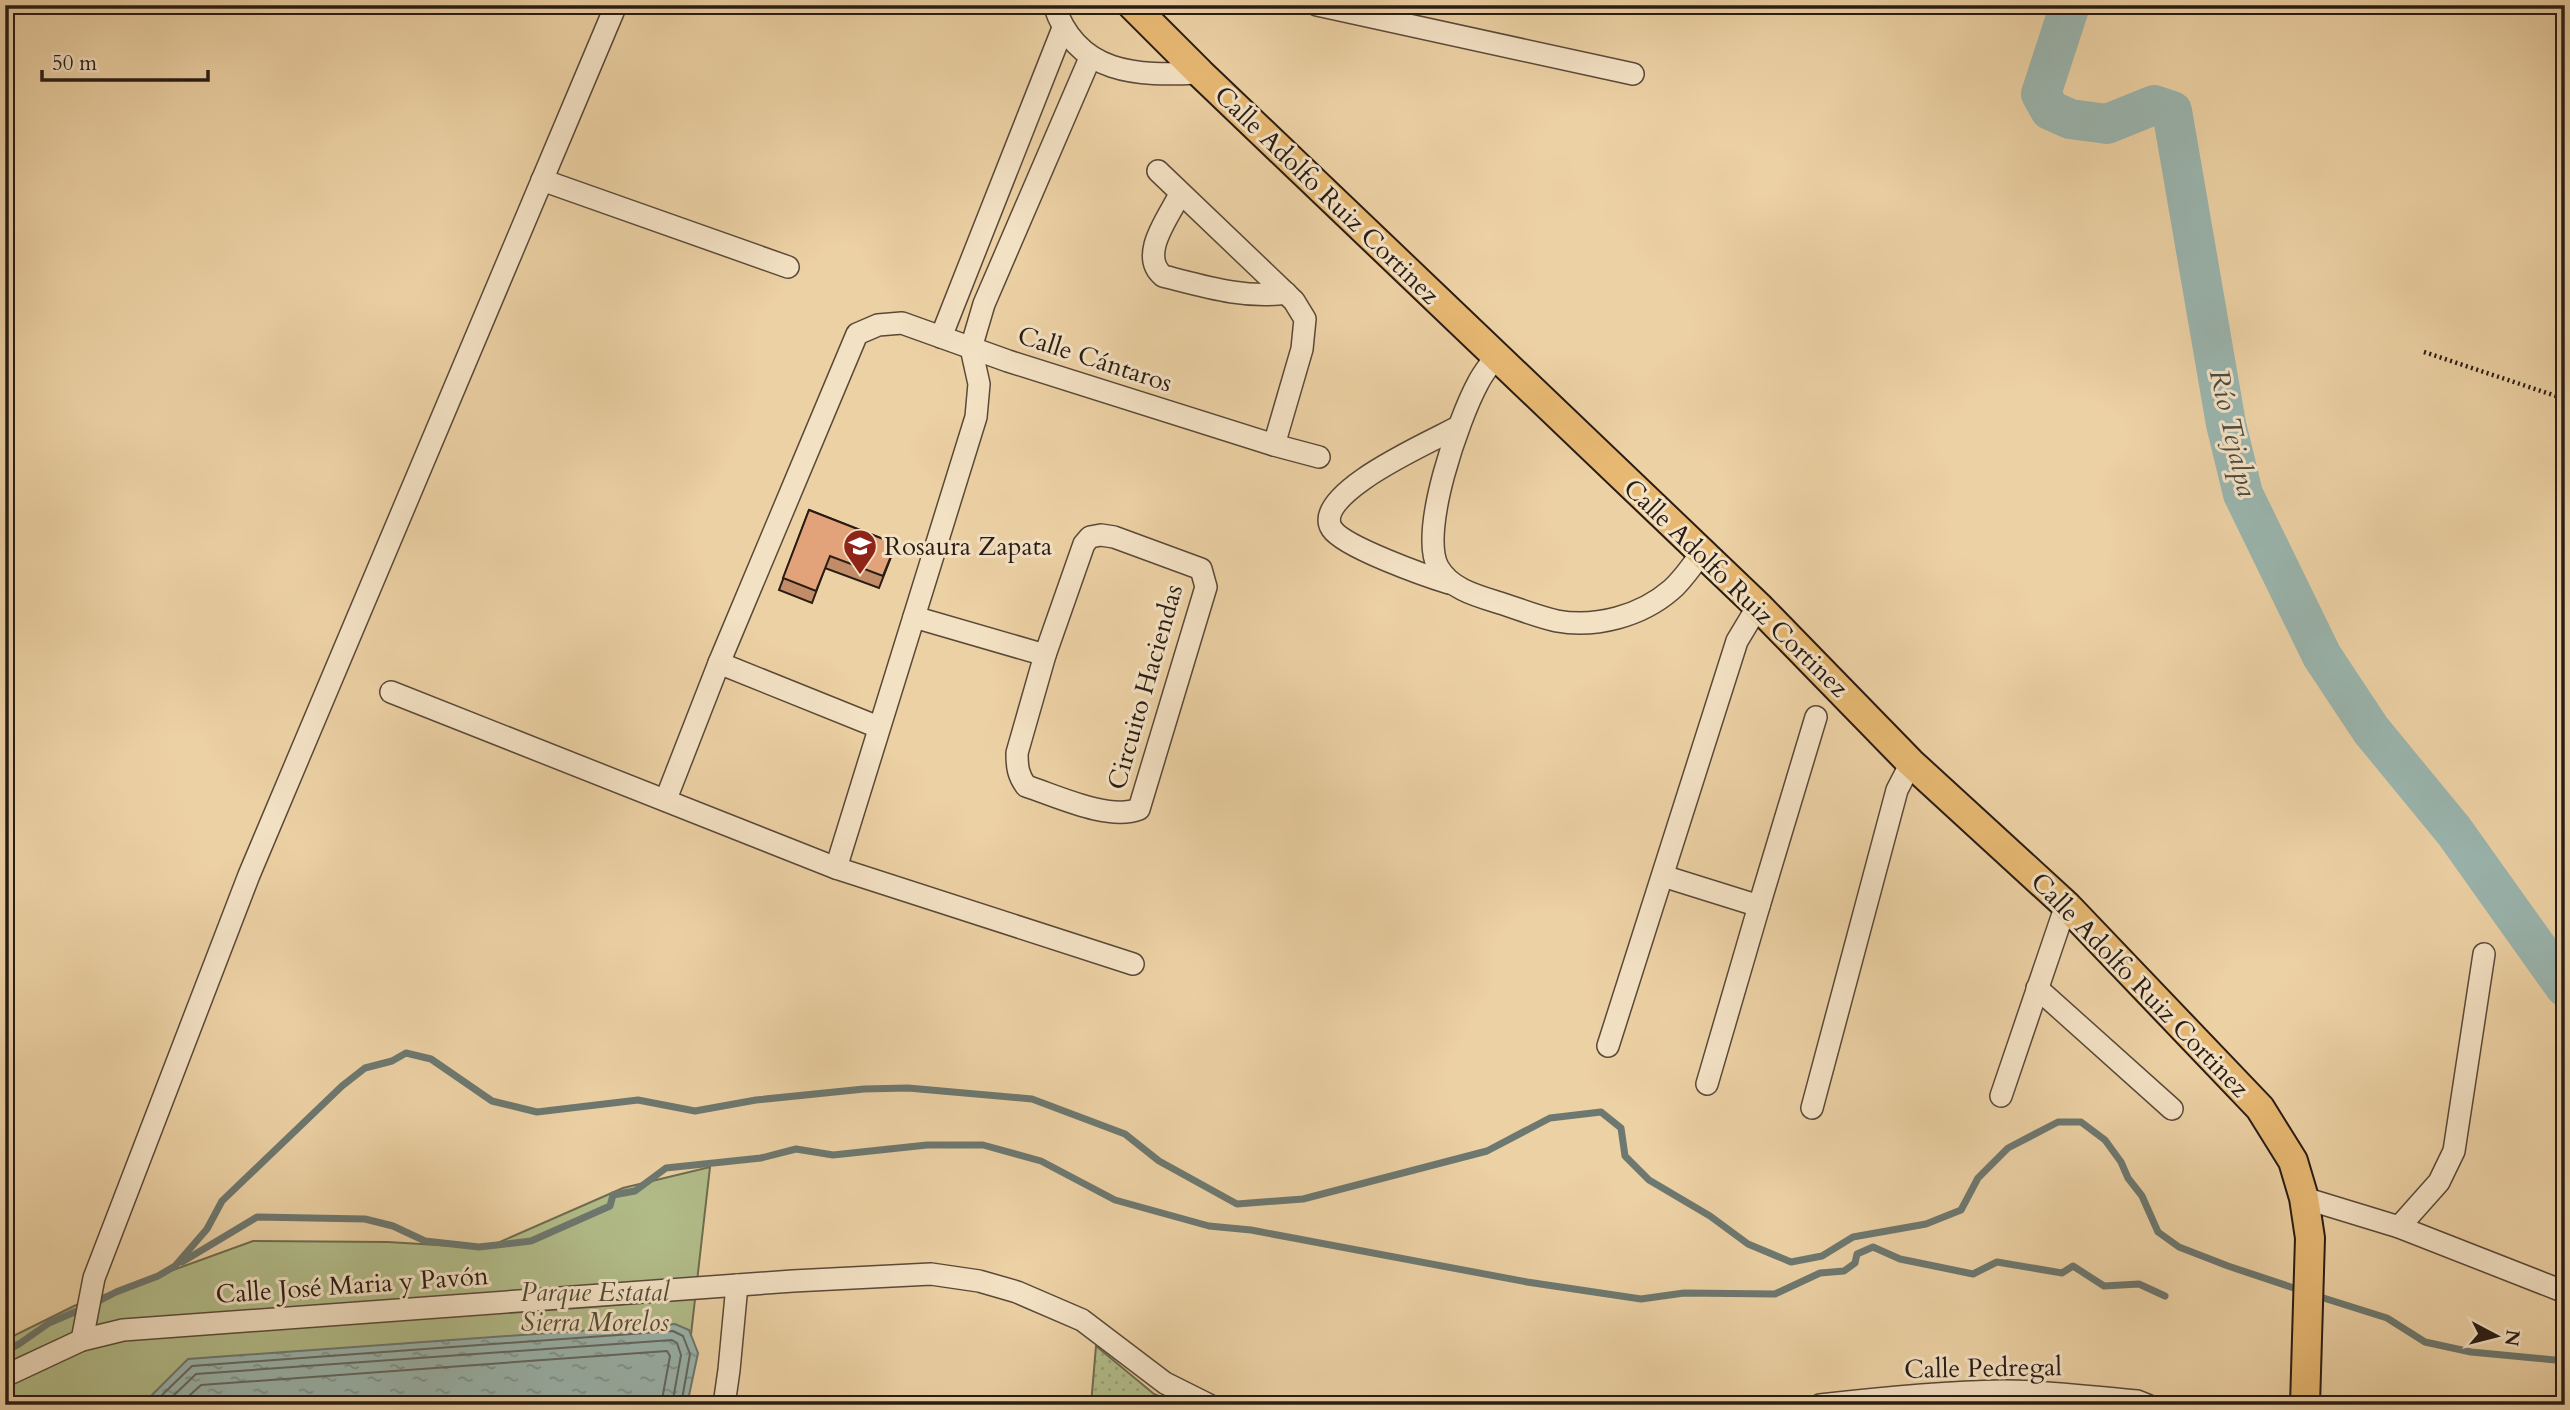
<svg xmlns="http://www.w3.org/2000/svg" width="2570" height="1410" viewBox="0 0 2570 1410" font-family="Cardo,serif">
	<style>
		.grass { fill: url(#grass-dots); stroke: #6e6c4f; stroke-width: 2 }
		.green { fill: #b2bd8a; stroke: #6e6c4f; stroke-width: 2 }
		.water { fill: url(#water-ripples); stroke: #6d7870; stroke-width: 2 }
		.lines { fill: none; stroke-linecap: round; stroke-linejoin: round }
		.shore { stroke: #626861; stroke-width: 2 }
		.stream { stroke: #6d7870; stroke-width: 7 }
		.river { stroke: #9ab5ae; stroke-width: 40 }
		.minor-casing { stroke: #5a4938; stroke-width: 24 }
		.major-casing { stroke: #291c14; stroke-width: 32 }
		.path { stroke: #291c14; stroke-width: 4.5; stroke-dasharray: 2 3.5; stroke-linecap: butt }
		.minor { stroke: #f3e1c4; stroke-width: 21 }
		.major { stroke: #e6b872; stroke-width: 28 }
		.wall { fill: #c28c69; stroke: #291c14; stroke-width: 2 }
		.building { fill: #e2a37a; stroke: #291c14; stroke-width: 2 }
		.labels { text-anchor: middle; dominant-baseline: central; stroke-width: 6; stroke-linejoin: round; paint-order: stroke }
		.street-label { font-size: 26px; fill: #291c14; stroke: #f3e1c4 }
		.poi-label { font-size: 26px; fill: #291c14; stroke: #f3e1c4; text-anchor: start }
		.park-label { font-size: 26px; font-style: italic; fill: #524c37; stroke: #f3e1c4 }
		.water-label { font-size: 28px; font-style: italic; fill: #4b4a42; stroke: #f3e1c4 }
	</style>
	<defs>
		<pattern id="grass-dots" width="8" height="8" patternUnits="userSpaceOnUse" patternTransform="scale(1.75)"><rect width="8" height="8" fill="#b2bd8a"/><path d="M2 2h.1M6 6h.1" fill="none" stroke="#99a276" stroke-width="1.8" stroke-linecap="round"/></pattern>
		<pattern id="water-ripples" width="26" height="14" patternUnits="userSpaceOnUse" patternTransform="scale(1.75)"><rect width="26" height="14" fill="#9ab5ae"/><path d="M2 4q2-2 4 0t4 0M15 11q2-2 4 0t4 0" fill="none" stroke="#7e928c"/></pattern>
	</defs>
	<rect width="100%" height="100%" fill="#ecd1a4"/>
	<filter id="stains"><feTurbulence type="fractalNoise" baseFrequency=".00286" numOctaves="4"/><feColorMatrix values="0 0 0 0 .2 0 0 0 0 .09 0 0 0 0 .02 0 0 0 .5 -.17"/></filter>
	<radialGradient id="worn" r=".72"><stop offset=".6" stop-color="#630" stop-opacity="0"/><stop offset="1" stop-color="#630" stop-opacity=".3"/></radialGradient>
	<path class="grass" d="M1096,1346L1154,1394L1179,1405H1091Z"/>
	<path class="green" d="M710,1167L683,1405H5V1340L74,1306L253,1241L388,1242L486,1248L623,1188Z"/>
	<path class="water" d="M675,1324L689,1330L698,1353L687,1405H152V1395L188,1359Z"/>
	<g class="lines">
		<g class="shore">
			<path d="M159,1405L160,1397L192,1366L673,1331L683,1336L690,1354L681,1405"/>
			<path d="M168,1405L169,1400L196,1374L672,1340L677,1343L681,1355L672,1405"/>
			<path d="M179,1405L201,1385L667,1351L670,1356L661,1405"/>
		</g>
		<g class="stream">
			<path d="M182,1262L257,1217L365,1219L393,1226L425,1241L479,1247L531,1241L610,1206L613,1195L635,1191L666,1168L761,1158L796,1149L833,1155L927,1145H983L1041,1161L1115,1200L1209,1226L1251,1230L1527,1282L1641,1299L1684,1293L1775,1294L1820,1273L1844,1271L1855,1263L1857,1254L1873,1247L1900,1259L1973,1274L1997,1262L2062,1273L2073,1266L2104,1286L2139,1284L2165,1296"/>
			<path d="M2314,1295L2387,1318L2425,1342L2471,1352L2565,1361"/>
			<path d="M95,1303L116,1292L158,1276L175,1266L207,1229L222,1201L342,1086L365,1068L392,1061L406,1053L431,1059L492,1101L537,1112L638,1100L695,1111L756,1100L864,1089L908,1088L1032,1099L1125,1134L1159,1161L1237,1204L1303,1199L1487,1151L1550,1118L1601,1112L1621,1128L1625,1156L1649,1180L1710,1216L1748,1244L1791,1262L1822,1256L1853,1237L1926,1224L1961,1210L1978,1178L2008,1148L2058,1122H2081L2105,1140L2121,1162L2128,1178L2142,1196L2158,1232L2179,1247L2228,1266L2303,1291"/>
			<path d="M5,1351L19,1344L49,1323L84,1308"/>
		</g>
		<path class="river" d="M2070,5L2041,94L2050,110L2070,119L2107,124L2154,105L2172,111L2226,424L2243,494L2322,656L2371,730L2454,831L2565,987"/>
		<g class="minor-casing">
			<g id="minor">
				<path d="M1054,5C1077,75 1137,76 1200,73"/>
				<path d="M1317,5L1633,74"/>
				<path d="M1158,171L1294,301L1305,319L1302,349L1274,445"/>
				<path d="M542,180L788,267"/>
				<path d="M1180,194C1169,217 1138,255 1163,276C1203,286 1244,299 1286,293"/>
				<path d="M941,337L1063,28"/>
				<path d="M1496,356C1490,365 1483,373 1478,383C1459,418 1419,531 1438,567C1450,589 1477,596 1500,603C1519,609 1538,617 1557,621C1596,628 1641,616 1671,590C1683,580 1692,565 1702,553"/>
				<path d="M1101,535L1114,537L1201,569L1206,587L1139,809C1109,821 1057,796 1026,786C1018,775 1017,767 1017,753L1045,655L1084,544L1090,537Z"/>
				<path d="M1449,583C1426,576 1344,547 1332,529C1309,494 1435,440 1458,427"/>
				<path d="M914,617L1045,655"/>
				<path d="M719,663L878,727"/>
				<path d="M391,692L836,868L1133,964"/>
				<path d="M666,799L719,663L857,334L878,325L902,323L1008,361L1274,445L1319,457"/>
				<path d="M836,868L976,417L979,384L971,348L984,304L1090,58"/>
				<path d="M1663,876L1759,906L1707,1084"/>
				<path d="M1759,906L1816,717"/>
				<path d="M2037,988L2172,1109"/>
				<path d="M1608,1046L1737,641L1758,606"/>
				<path d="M2001,1096L2066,905"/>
				<path d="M1812,1108L1897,790L1911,763"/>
				<path d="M2304,1198L2399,1227L2565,1292"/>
				<path d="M2399,1227L2439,1182L2454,1151L2484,954"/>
				<path d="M82,1340L94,1278L249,875L616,5"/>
				<path d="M5,1376L82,1340L123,1330L793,1281L931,1274L979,1281L1017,1292L1082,1320L1165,1383L1209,1405"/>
				<path d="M724,1405L729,1370L737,1285"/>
				<path d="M1820,1405C1881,1398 1941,1392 2003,1391C2047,1391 2092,1397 2137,1401L2147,1405"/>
			</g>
		</g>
		<g class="major-casing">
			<path id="major" d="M1132,5L1200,73L1758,606L1911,763L2066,905L2260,1108L2293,1161L2304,1198L2310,1238L2305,1405"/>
		</g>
		<path class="path" d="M2424,352L2565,399"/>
		<use href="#minor" class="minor"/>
		<use href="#major" class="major"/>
	</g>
	<path class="wall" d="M809,510L896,544L879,588L825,568L812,603L779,590Z"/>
	<path class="building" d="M809,510L896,544L883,576L830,556L816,591L783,578Z"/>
	<defs>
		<g id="school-pin" transform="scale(1.75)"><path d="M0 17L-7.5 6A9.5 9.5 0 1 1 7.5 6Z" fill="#8f2418" stroke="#f3e1c4"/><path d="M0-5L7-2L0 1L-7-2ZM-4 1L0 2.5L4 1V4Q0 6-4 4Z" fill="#fff"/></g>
	</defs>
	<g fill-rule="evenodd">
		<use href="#school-pin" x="860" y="546"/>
	</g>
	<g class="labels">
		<g class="street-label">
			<text transform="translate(1327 195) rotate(44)">Calle Adolfo Ruiz Cortinez</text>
			<text transform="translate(1095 359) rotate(18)">Calle Cántaros</text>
			<text transform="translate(1736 588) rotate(44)">Calle Adolfo Ruiz Cortinez</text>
			<text transform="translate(1145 687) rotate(-74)">Circuito Haciendas</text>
			<text transform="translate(2140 985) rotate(46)">Calle Adolfo Ruiz Cortinez</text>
			<text transform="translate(352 1285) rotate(-4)">Calle José Maria y Pavón</text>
			<text transform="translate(1983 1368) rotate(-1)">Calle Pedregal</text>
		</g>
		<g class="poi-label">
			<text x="884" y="546">Rosaura Zapata</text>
		</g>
		<g class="park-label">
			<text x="595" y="1292">Parque Estatal<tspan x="595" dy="30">Sierra Morelos</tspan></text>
		</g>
		<g class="water-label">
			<text transform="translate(2233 433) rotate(77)">Río Tejalpa</text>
		</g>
	</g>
	<rect width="2570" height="1410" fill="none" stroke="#ecd1a4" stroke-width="28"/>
	<rect x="7" y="7" width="2556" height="1396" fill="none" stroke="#291c14" stroke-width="3.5"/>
	<rect x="14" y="14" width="2542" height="1382" fill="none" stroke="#291c14" stroke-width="2"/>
	<g transform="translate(2496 1336) rotate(97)" stroke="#f3e1c4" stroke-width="5" paint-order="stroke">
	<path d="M0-5L12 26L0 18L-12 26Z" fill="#291c14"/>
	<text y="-10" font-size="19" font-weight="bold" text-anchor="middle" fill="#291c14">N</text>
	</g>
	<path d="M42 70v10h166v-10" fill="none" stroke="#291c14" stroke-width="3.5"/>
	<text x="52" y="70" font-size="21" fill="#291c14" stroke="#f3e1c4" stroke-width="5" paint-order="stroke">50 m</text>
	<rect width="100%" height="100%" filter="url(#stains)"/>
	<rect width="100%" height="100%" fill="url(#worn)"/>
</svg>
